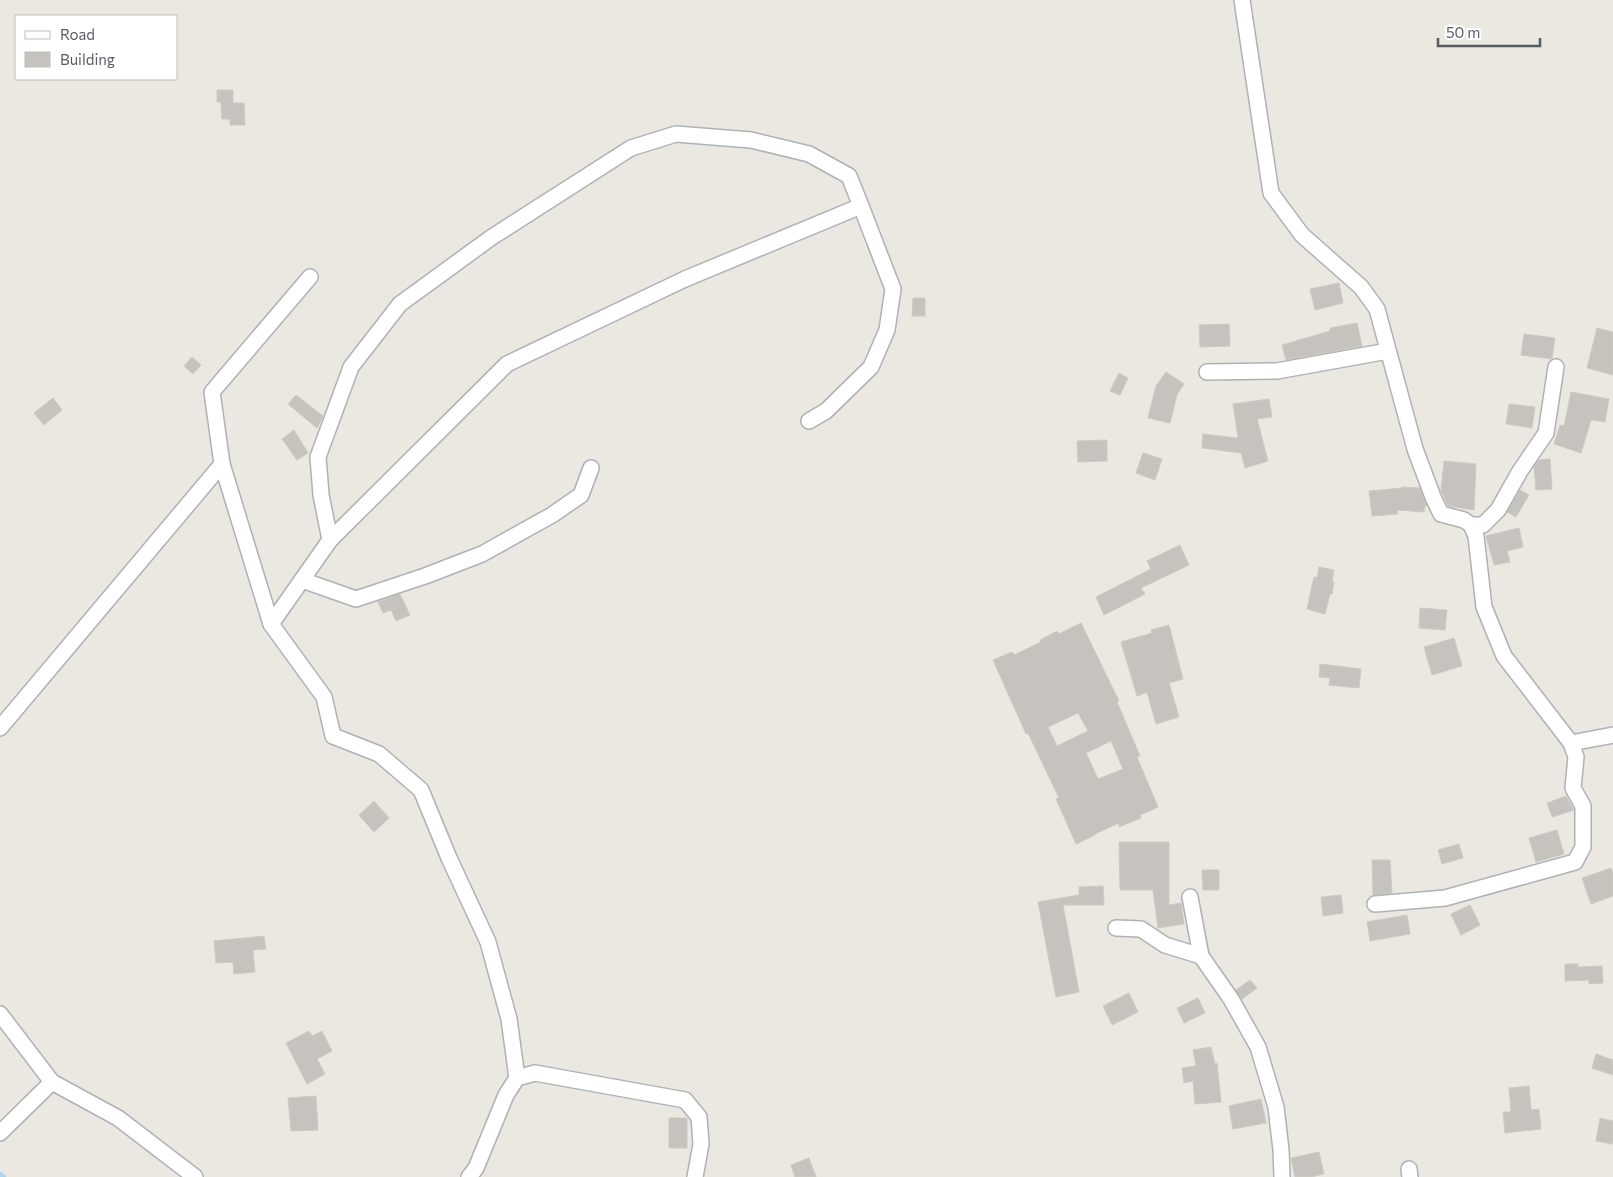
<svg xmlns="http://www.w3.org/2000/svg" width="1613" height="1177" viewBox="0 0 1613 1177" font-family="Commissioner,sans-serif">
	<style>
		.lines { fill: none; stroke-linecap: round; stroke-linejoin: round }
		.stream { stroke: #a8d4f4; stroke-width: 4.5 }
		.building { fill: #c6c3be; stroke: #cecac0; fill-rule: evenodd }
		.minor-casing { stroke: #aeb1b5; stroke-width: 18 }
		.minor { stroke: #fff; stroke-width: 15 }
	</style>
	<rect width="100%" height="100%" fill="#eae8e1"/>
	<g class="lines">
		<path class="stream" d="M0,1174L4,1177"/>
	</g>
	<g class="building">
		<path d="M217,90H233V103H244L245,125H230V119H222L221,102H217Z"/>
		<path d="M1339,283L1343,303L1315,310L1310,289Z"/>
		<path d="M913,298H925V316H912Z"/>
		<path d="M1357,323L1362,346L1286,360L1282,345L1330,331V328Z"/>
		<path d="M1229,324L1230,346L1200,347L1199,325Z"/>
		<path d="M1597,328L1613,332V375L1587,368Z"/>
		<path d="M1524,334L1555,338L1552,359L1521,355Z"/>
		<path d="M192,357L201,365L193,374L184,366Z"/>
		<path d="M1166,372L1184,384L1177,395L1170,423L1148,418L1156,386Z"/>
		<path d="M1119,373L1128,378L1120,395L1110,391Z"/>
		<path d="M1571,392L1609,399L1605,422L1591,420L1581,453L1554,444L1560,425L1564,426Z"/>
		<path d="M296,395L323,416L317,428L288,404Z"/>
		<path d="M53,398L62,410L44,425L34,413Z"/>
		<path d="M1269,399L1272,417L1257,419L1268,461L1245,468L1241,453L1202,448L1203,434L1238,438L1233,404Z"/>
		<path d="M1509,404L1535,407L1532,428L1506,424Z"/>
		<path d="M294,430L308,453L297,460L282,439Z"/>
		<path d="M1107,440V461L1078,462L1077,441Z"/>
		<path d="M1143,453L1162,459L1155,480L1136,473Z"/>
		<path d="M1550,459L1552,489L1536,490L1534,466L1539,460Z"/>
		<path d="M1444,461L1476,464L1474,510L1448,506L1441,490Z"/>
		<path d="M1402,487L1420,488L1427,506H1425L1424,512L1397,510L1398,514L1372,516L1369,491L1402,488Z"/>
		<path d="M1520,490L1529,495L1516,517L1507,512Z"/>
		<path d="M1519,528L1523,547L1507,551L1510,562L1494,565L1486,536Z"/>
		<path d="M1180,545L1189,565L1141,588L1145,594L1104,615L1096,597L1151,569L1147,561Z"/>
		<path d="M1319,567L1334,570L1332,581L1334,582L1332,594H1330L1325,614L1307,609L1314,577L1317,578Z"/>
		<path d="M400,594L410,615L396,621L391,610L383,613L378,602Z"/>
		<path d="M1420,608L1447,610L1445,630L1419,628Z"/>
		<path d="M1081,623L1119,701L1117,702L1140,756L1137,757L1158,807L1140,815L1141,818L1119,827V823L1095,834V835L1076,844L1056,799L1059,798L1028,733L1026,734L993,660L1012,652L1014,655L1041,642L1040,640L1057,631L1059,634ZM1078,713L1088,731L1057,746L1048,727ZM1111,741L1123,769L1098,779L1086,753Z"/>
		<path d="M1169,625L1183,679L1169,683L1179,717L1156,724L1147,692L1137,696L1121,642L1152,633L1151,630Z"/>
		<path d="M1454,638L1462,666L1432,675L1424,647Z"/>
		<path d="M1320,664L1361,669L1359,688L1329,685L1330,678L1319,677Z"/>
		<path d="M1566,796L1574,810L1552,817L1547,803Z"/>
		<path d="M374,801L389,818L374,832L359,815Z"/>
		<path d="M1557,830L1564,854L1536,862L1529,838Z"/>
		<path d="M1119,842H1169V905L1181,903L1184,924L1158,928L1153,890H1120Z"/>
		<path d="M1459,844L1463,858L1442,864L1438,850Z"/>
		<path d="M1372,860H1390L1392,893L1373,895Z"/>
		<path d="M1611,868L1613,874V896L1591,904L1582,878Z"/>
		<path d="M1202,870H1219V890H1203Z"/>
		<path d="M1103,886L1104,905H1063L1079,992L1056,997L1038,902L1079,895V887Z"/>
		<path d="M1341,895L1343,913L1323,916L1321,897Z"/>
		<path d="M1470,905L1480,925L1461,935L1451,914Z"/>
		<path d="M1407,915L1410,934L1370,941L1367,922Z"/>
		<path d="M264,936L266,949L253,950L255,972L234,974L233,962L216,963L214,941Z"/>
		<path d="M1565,964H1578V967L1602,966L1603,983L1589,984V980L1565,981Z"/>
		<path d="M1250,980L1257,988L1242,999L1236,990Z"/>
		<path d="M1129,993L1138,1012L1112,1025L1103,1006Z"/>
		<path d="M1198,998L1205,1013L1184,1023L1177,1008Z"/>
		<path d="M309,1031L312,1036L322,1031L332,1051L317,1059L325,1074L307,1084L286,1043Z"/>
		<path d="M1211,1047L1215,1064L1217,1063L1221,1102L1195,1104L1193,1081L1184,1083L1182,1068L1196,1066L1193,1050Z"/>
		<path d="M1596,1054L1613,1060V1075L1592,1068Z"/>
		<path d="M1529,1086L1531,1110L1539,1109L1541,1129L1505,1133L1503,1112H1511L1509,1088Z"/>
		<path d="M316,1096L318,1130L291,1131L288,1098Z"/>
		<path d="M1261,1099L1266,1123L1233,1129L1229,1106Z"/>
		<rect x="669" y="1118" width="18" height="30"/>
		<path d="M1600,1118L1613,1121V1144L1596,1141Z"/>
		<path d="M1319,1152L1324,1174L1311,1177H1295L1291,1158Z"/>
		<path d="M809,1158L816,1177H795L791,1165Z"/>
	</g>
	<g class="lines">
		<g class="minor-casing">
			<g id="minor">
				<path d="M1242,0L1271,193L1302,235L1361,287L1377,309L1415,449L1433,497L1441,514L1464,520L1471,525L1476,536L1484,607L1504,656L1571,743L1576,757L1573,788L1583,806V847L1575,862L1445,898L1375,904"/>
				<path d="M310,277L212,392L222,464L271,624L324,697L333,736L379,754L421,790L449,858L488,942L509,1019L517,1078"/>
				<path d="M1207,372L1277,371L1388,351"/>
				<path d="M809,421L826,411L871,367L887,330L893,289L861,206"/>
				<path d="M1471,525H1483L1498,510L1520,471L1546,433L1556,367"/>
				<path d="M302,580L356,599L425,576L482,554L552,515L581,495L591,468"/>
				<path d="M271,624L330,540L507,364L685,279L861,206L849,176L809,154L751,140L676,134L631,148L492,237L400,304L351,367L318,457L321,495L330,540"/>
				<path d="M0,728L222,464"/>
				<path d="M1571,743L1613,735"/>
				<path d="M1190,897L1201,956L1231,999L1258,1047L1276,1107L1281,1150L1282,1177"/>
				<path d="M1116,928L1141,929L1165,945L1201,956"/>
				<path d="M0,1014L52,1082L118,1118L195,1177"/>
				<path d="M0,1133L52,1082"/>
				<path d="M1409,1169L1410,1177"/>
				<path d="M469,1177L476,1168L506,1095L517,1078L535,1073L685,1100L699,1117L701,1144L695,1177"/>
			</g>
		</g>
		<use href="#minor" class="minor"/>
	</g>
	<rect x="15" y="15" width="162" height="65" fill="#ffffff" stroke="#bdbebf"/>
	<rect x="25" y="31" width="25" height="8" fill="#ffffff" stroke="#bdbebf"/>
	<text x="60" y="40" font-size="15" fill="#595c60">Road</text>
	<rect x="25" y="52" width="25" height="15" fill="#c6c3be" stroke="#bdbebf"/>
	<text x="60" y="65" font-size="15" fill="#595c60">Building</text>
	<path d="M1438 38v8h102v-8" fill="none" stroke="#595c60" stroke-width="2.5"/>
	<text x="1446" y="38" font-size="15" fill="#595c60" stroke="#ffffff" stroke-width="4" paint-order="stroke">50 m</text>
</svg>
